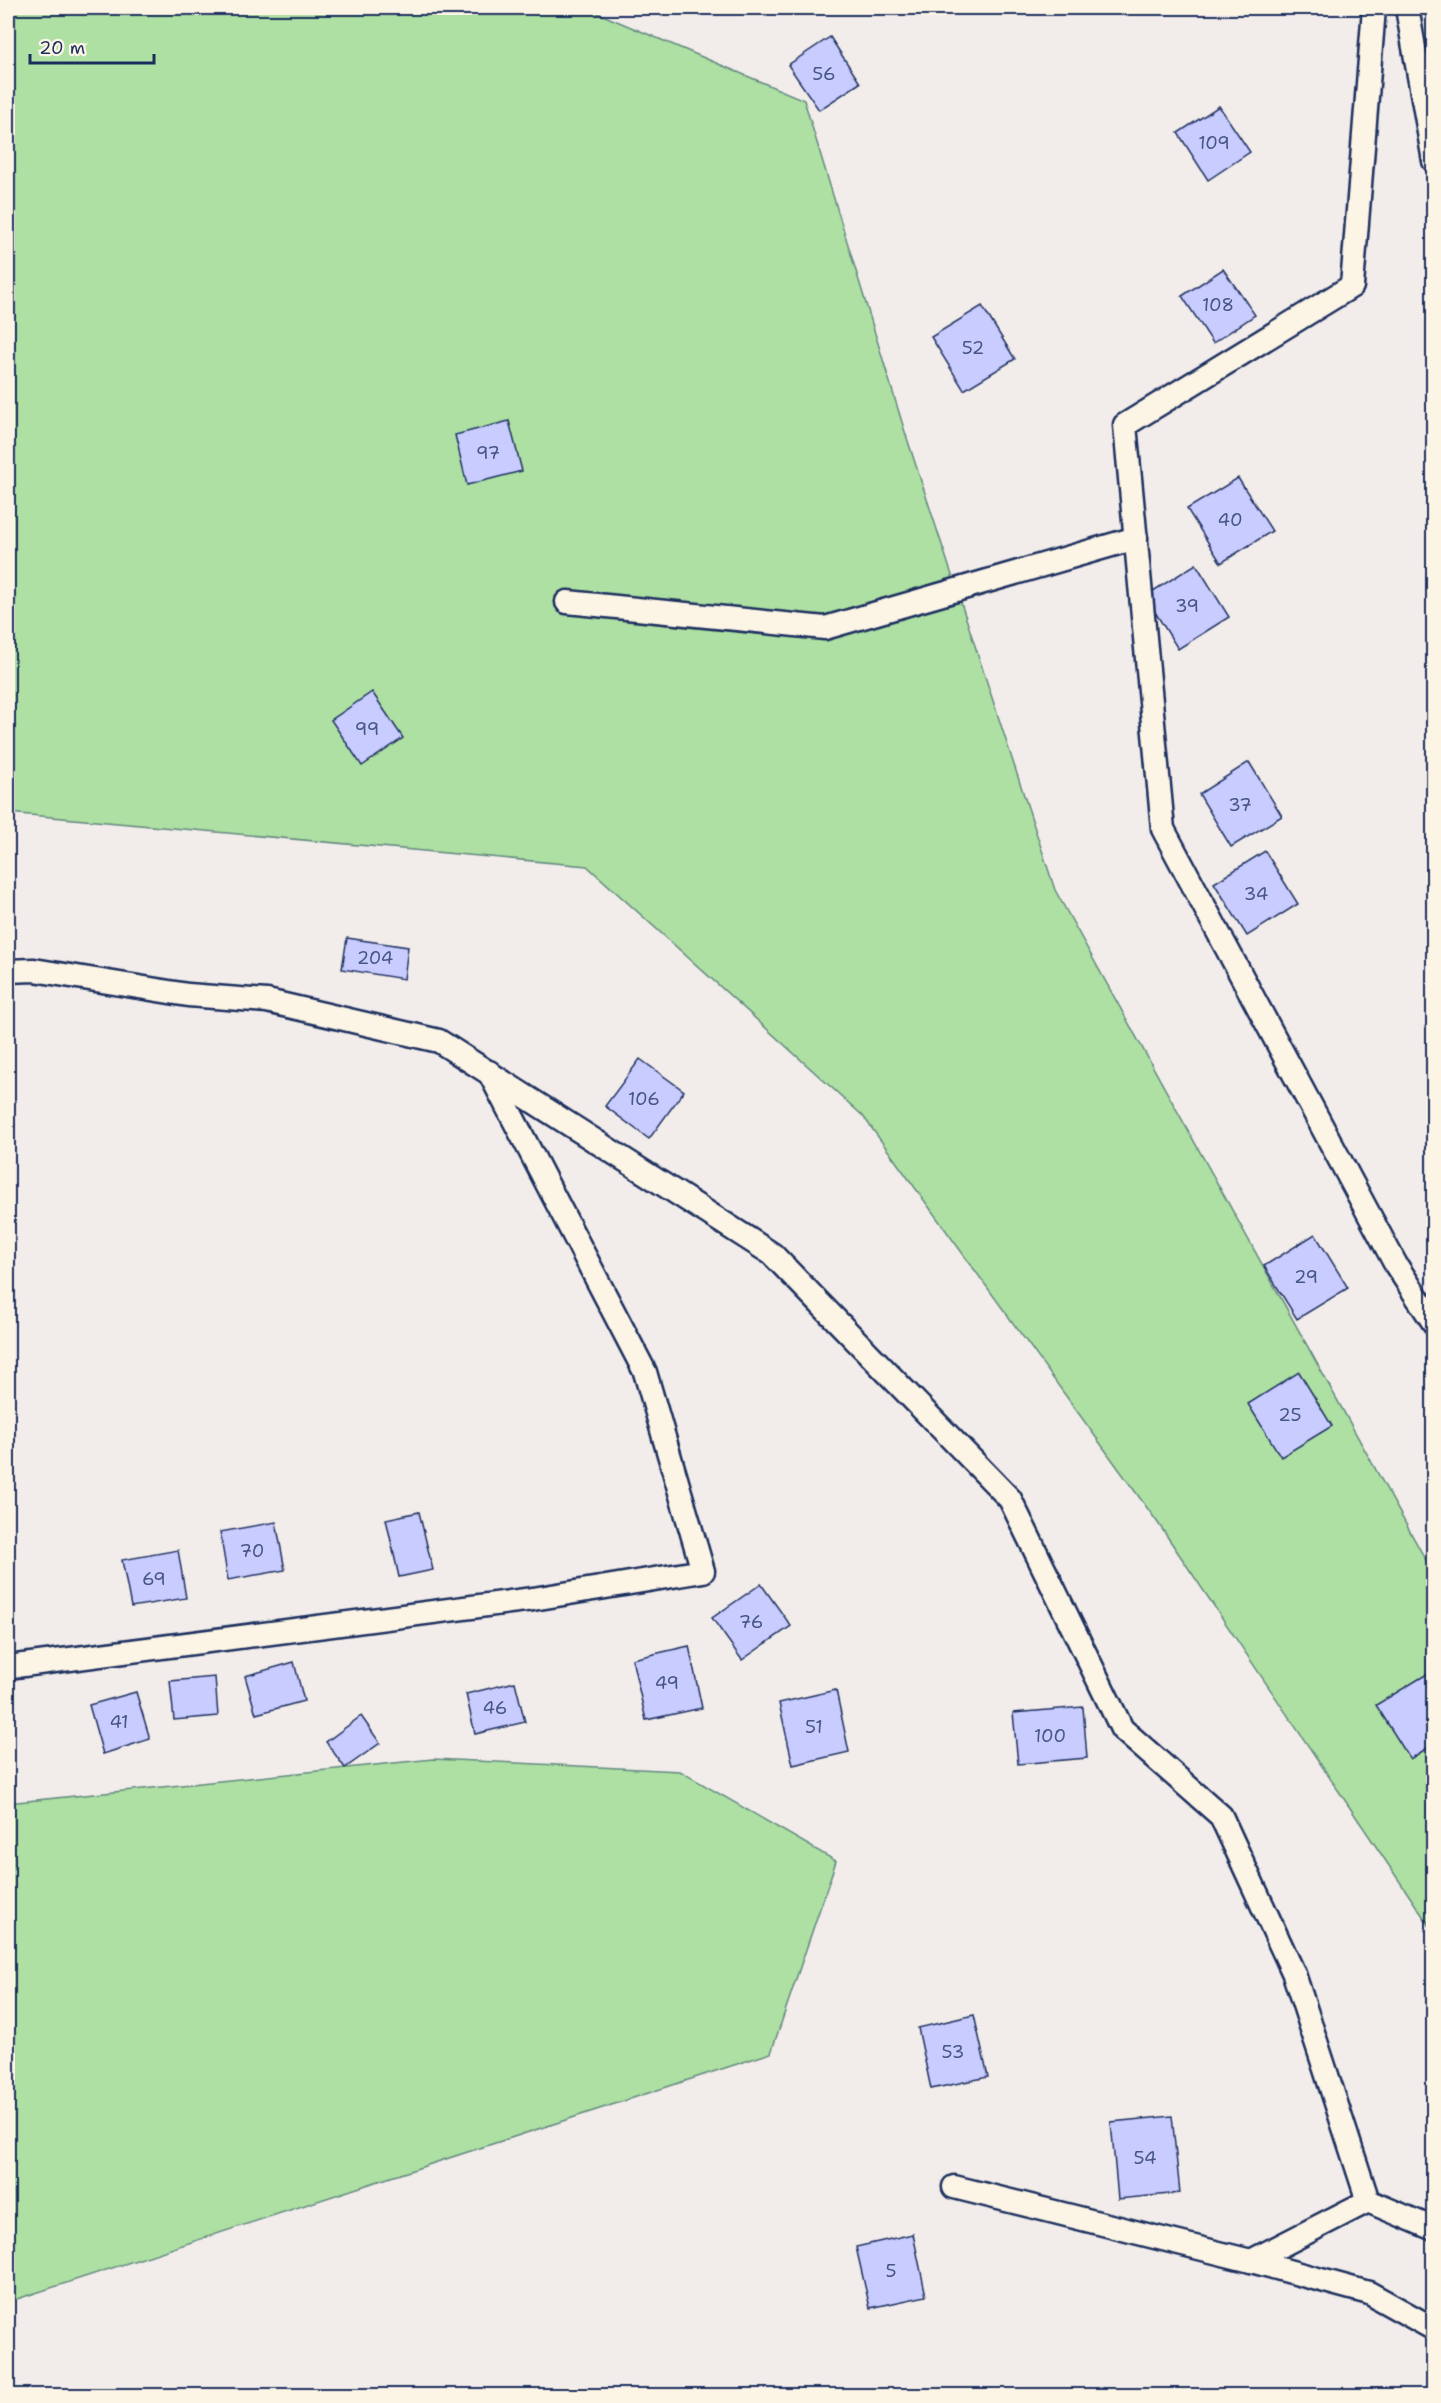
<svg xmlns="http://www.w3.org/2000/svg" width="1441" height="2403" viewBox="0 0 1441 2403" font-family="'Shantell Sans',sans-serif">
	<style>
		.garden { fill: #ade0a2; stroke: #648880; stroke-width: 1.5 }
		.building { fill: #c9ccfe; stroke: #1b2f5e; stroke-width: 1.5 }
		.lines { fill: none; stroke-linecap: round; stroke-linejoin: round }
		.lane-casing { stroke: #1b2f5e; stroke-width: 27 }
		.lane { stroke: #fcf5e5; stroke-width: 22 }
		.labels { text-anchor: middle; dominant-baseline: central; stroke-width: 4.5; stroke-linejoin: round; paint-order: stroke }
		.number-label { font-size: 18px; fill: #465686 }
	</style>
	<rect width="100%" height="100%" fill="#f2edea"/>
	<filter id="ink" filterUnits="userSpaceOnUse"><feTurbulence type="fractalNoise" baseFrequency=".0167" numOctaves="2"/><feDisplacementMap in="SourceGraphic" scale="12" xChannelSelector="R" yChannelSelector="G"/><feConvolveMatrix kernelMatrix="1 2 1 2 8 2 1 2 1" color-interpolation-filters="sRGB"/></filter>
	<g filter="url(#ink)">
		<g class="garden">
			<path d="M8,8H586L804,100L905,432L1055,890L1433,1573V1931L1158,1523L863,1116L587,866L8,813Z"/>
			<path d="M433,1759L680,1771L836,1861L771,2053L8,2302V1803Z"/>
		</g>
		<g class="building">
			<path d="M830,37L860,83L819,110L788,65Z"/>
			<path d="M1219,106L1250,152L1208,180L1178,133Z"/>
			<path d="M1223,269L1255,315L1213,343L1182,296Z"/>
			<path d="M982,306L1015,359L964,390L931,337Z"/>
			<path d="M509,421L522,471L467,485L455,435Z"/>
			<path d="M1238,478L1272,531L1221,563L1187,509Z"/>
			<path d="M1196,564L1229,617L1178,649L1145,596Z"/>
			<path d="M372,692L403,738L362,766L331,720Z"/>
			<path d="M1249,762L1282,816L1231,847L1199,794Z"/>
			<path d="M1265,851L1298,904L1247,936L1214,883Z"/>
			<path d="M347,938L408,947L404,979L342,969Z"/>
			<path d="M640,1059L684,1091L649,1139L605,1106Z"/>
			<path d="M1315,1234L1348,1288L1297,1319L1264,1266Z"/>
			<path d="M1299,1372L1332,1426L1281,1457L1248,1404Z"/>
			<path d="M419,1512L433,1570L399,1577L386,1519Z"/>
			<path d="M276,1522L285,1570L228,1580L220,1532Z"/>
			<path d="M178,1550L186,1598L131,1607L122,1560Z"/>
			<path d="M761,1584L791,1626L742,1660L712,1618Z"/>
			<path d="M689,1646L702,1708L646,1720L632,1659Z"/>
			<path d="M294,1662L304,1701L256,1714L245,1676Z"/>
			<path d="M1427,1674L1434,1684V1744L1410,1759L1376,1705Z"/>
			<path d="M215,1677L218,1716L174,1720L170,1681Z"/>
			<path d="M515,1682L525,1722L475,1734L466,1694Z"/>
			<path d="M836,1690L849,1752L793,1765L779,1703Z"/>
			<path d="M136,1692L150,1739L103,1754L89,1705Z"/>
			<path d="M1083,1707L1087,1758L1018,1764L1013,1713Z"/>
			<path d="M361,1716L380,1743L345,1768L326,1742Z"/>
			<path d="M974,2015L988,2077L931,2089L918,2028Z"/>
			<path d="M1172,2116L1180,2193L1118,2199L1111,2122Z"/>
			<path d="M913,2234L926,2296L870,2308L856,2247Z"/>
		</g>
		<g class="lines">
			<g class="lane-casing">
				<g id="lane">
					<path d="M1374,8L1352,286L1125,425L1163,829L1396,1265L1434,1323"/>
					<path d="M1407,8L1434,161"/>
					<path d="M567,602L825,628L1136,538"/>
					<path d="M8,971L34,970L188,995L267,1001L439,1041L772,1254L1010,1499L1122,1729L1221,1816L1294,1974L1368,2201L1434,2229"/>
					<path d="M8,1667L533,1599L703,1571L645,1372L489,1072"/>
					<path d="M954,2187L1251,2261L1368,2201"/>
					<path d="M1251,2261L1369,2293L1434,2329"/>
				</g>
			</g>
			<use href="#lane" class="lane"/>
		</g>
	</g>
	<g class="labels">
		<g class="number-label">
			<text x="824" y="74">56</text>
			<text x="1214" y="143">109</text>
			<text x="1218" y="305">108</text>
			<text x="973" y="348">52</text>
			<text x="488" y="453">97</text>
			<text x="1230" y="520">40</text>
			<text x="1187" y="606">39</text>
			<text x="367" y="729">99</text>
			<text x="1240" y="805">37</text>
			<text x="1256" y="894">34</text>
			<text x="375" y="958">204</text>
			<text x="644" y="1099">106</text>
			<text x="1306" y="1277">29</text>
			<text x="1290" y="1415">25</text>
			<text x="252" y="1551">70</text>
			<text x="154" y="1579">69</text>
			<text x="751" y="1622">76</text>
			<text x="667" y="1683">49</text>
			<text x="495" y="1708">46</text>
			<text x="119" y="1722">41</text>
			<text x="814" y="1727">51</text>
			<text x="1050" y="1736">100</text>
			<text x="953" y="2052">53</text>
			<text x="1145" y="2158">54</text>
			<text x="891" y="2271">5</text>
		</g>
	</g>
	<rect width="1441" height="2403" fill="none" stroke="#fcf5e5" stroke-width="30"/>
	<rect x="15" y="15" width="1411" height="2373" fill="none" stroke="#1b2f5e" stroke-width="2" filter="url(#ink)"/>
	<path d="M30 54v9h124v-9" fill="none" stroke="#1b2f5e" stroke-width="3"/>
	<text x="39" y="54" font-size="18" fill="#1b2f5e" stroke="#fcf5e5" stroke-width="4.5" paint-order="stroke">20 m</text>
</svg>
